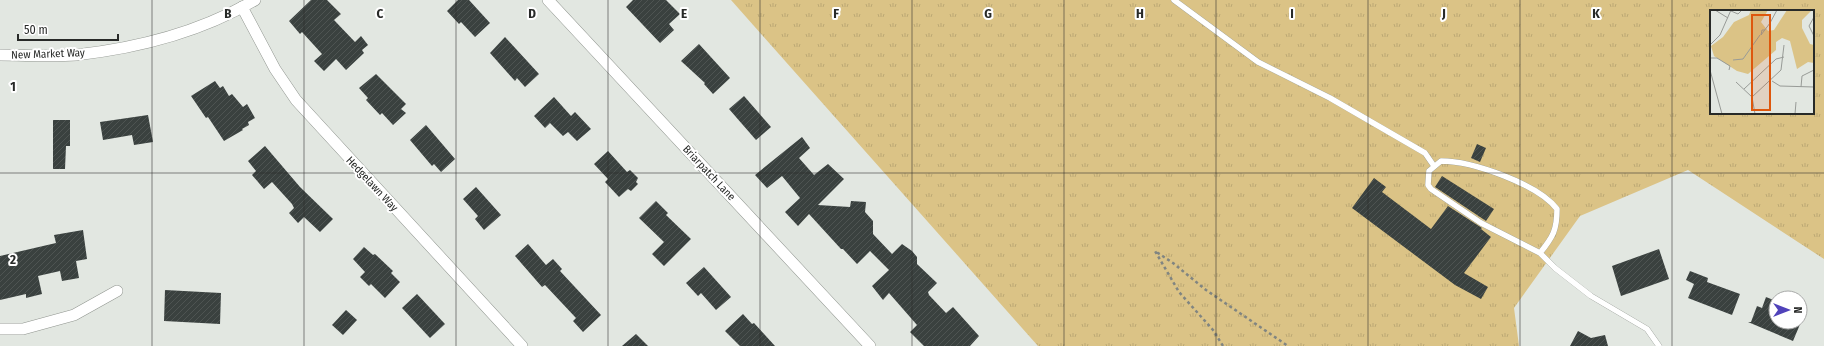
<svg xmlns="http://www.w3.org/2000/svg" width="1824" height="346" viewBox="0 0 1824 346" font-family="'Fira Sans Condensed',sans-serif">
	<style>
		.grass { fill: url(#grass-tufts); fill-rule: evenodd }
		.building { fill: url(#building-hatch) }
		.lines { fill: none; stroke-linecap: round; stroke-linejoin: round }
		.service-casing { stroke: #90958f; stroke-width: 6 }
		.minor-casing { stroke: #90958f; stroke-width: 12 }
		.path { stroke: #818581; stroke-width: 2.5; stroke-dasharray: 3 3; stroke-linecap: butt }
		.service { stroke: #fff; stroke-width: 5.5 }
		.minor { stroke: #fff; stroke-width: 11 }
		.grid { fill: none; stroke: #282a28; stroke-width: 1; stroke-opacity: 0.55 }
		.labels { text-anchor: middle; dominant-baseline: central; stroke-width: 4; stroke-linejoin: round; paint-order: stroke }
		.street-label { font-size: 11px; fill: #282a28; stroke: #fff }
		.inset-road { fill: none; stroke: #989b97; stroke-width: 1 }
		.view { fill: #de570d; fill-opacity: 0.15; stroke: #de570d; stroke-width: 2 }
		.inset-edge { fill: none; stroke: #282a28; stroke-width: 2 }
		.grid-label { font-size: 13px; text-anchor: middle; font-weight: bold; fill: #282a28; stroke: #fff; stroke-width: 4; stroke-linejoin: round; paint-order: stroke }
	</style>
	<defs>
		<pattern id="grass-tufts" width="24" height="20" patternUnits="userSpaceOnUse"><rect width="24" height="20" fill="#dbc386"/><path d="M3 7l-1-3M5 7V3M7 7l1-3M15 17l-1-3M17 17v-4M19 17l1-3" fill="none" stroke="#bca874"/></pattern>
		<pattern id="building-hatch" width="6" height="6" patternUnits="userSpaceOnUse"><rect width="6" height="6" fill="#3a413f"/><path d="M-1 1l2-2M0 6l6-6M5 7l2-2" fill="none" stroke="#4e5452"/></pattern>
	</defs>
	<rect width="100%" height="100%" fill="#e2e7e1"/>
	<path class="grass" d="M731,0H1824V259L1688,170L1580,216L1514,308L1519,346H1038ZM1711,11H1813V113H1711Z"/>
	<g class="building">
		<path d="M311,0H327L341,14L334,20L355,42L361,36L368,45L362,50L364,53L346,70L336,59L324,71L314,61L322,54L302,32L300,34L289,21Z"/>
		<path d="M458,0H469L490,23L475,37L461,22L459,24L447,11Z"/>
		<path d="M633,0H666L680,14L669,24L674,30L660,43L626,7Z"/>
		<path d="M505,37L539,74L525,87L517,78L515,81L490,53Z"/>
		<path d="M699,44L730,78L713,94L704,84L705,83L681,61Z"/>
		<path d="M376,74L406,104L401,109L406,113L393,125L382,113L380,115L366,100L368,98L359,88Z"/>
		<path d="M215,81L220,88L223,86L229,96L232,94L243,107L247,104L255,118L248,122L249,125L242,129L243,130L224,141L208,117L206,118L191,96Z"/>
		<path d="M744,96L771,127L756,140L729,109Z"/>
		<path d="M554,97L571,116L575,112L591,129L577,141L568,132L563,136L550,123L545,128L534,116Z"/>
		<path d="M148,115L153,142L134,145L132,135L103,140L100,122Z"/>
		<path d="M53,120H70V146H66L65,169H53Z"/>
		<path d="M426,125L455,159L441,172L434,164L432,166L410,140Z"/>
		<path d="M802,137L810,148L799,158L814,175L828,164L844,179L818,205L850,207L851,201L866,202L865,212L873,221V234L892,254L902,244L912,251L917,257V264L937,283L928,292L929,295L946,313L953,307L979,336L970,346H924L910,332L917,325L889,293L883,300L872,286L889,270L870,251L857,264L843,249H841L809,214L798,226L785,212L800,198L782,176L767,188L755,175Z"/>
		<path d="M1477,144L1486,148L1480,162L1471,158Z"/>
		<path d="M265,146L300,187L333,219L320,232L304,217L298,223L289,213L294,208L292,204L272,182L264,189L252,175L256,171L248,161Z"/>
		<path d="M608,151L627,172L630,170L638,178L636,182L638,184L631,191L628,189L619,197L605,182L608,179L594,164Z"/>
		<path d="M1442,176L1494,209L1486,221L1435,187Z"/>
		<path d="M1374,178L1386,187L1382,192L1431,229L1448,206L1482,228L1481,229L1491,237L1464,273L1488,287L1481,299L1455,285L1352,208Z"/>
		<path d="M476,187L501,215L484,230L475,219L478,216L463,199Z"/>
		<path d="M656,201L668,213L666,215L691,239L664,266L652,254L664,242L639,218Z"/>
		<path d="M83,230L87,259L76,261L79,278L62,281L60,271L38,276L42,294L26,298V294L0,300V256L56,243L54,235Z"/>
		<path d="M528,244L546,265L553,259L562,269L560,271L601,315L583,332L573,321L576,318L545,285L542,287L515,256Z"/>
		<path d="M364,247L373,255L375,254L393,271L391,273L400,282L385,298L371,284L369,286L360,277L365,272L353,259Z"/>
		<path d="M1659,249L1669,279L1621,296L1612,266Z"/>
		<path d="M704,267L731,297L716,310L701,293L698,296L686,283Z"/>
		<path d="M1690,271L1708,278L1707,282L1740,294L1732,315L1688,298L1694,284L1686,280Z"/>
		<path d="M165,290L221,293L220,324L164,321Z"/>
		<path d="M417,294L445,324L430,338L402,308Z"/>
		<path d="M1766,297L1776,301V322H1801L1793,341L1748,322H1751L1757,306L1762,308Z"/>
		<path d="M346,310L357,320L343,335L332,325Z"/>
		<path d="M743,314L752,324L754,323L775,346H740L725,331Z"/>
		<path d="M1578,331L1591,338L1605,335L1608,346H1570Z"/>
		<path d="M636,334L648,346H622Z"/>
	</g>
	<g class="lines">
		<g class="service-casing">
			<g id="service">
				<path d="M1174,0L1258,62L1330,98L1425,153L1434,166"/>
				<path d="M1540,253C1553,237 1557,230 1557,209C1538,184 1472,161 1441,161L1429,171L1428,185L1431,189L1481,223L1540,253L1555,268L1591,296L1647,329L1659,346"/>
			</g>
		</g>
		<g class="minor-casing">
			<g id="minor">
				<path d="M548,0L870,346"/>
				<path d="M242,7L275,69L296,100L522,346"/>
				<path d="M0,55C25,55 51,57 76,55C138,48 201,32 255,0"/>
				<path d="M0,329H23L74,315L117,291"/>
			</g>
		</g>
		<path class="path" d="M1223,346L1213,330L1179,292L1155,251L1173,263L1206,290L1288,346"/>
		<use href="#service" class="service"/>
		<use href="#minor" class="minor"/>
	</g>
	<path class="grid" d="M152,0V346M304,0V346M456,0V346M608,0V346M760,0V346M912,0V346M1064,0V346M1216,0V346M1368,0V346M1520,0V346M1672,0V346M0,173H1824"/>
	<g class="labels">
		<g class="street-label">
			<text transform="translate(48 54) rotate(-2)">New Market Way</text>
			<text transform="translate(709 173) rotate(47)">Briarpatch Lane</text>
			<text transform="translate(372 184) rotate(47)">Hedgelawn Way</text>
		</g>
	</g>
	<g transform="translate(1710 10)">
		<rect width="104" height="104" fill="#e2e7e1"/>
		<path d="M41,0H58L51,12L58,21L64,20L77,0H102L92,10V18L100,34L104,35V53L98,52L87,59L80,31L72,28L66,32V40L38,64L27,61L4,46L1,36L13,27L24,12L39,5Z" fill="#dbc386"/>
		<path class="inset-road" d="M5,0L18,8M21,1L28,4L32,0M104,7L99,16L104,26M55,20H52L51,25L60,13L67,0M0,35L10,25L21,0M0,48H7L20,56L19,60M23,50L33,49L50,25M0,60L12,104M62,71L70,76L104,77M26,72L42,87L45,104M91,77L92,66L104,60M34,79L66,49L74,47M42,87L71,60L74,35M85,104L86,92"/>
		<path class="view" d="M42,5H60V100H42Z"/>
		<rect width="104" height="104" class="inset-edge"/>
	</g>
	<g class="grid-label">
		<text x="228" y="18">B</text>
		<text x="380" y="18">C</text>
		<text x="532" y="18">D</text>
		<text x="684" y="18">E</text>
		<text x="836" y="18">F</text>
		<text x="988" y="18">G</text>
		<text x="1140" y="18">H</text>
		<text x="1292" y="18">I</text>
		<text x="1444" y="18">J</text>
		<text x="1596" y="18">K</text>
		<text x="13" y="91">1</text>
		<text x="13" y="264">2</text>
	</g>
	<g transform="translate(1788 310) rotate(90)"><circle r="19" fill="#ffffff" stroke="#a9aaa9"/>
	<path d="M0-3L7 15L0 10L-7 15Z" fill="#5042ba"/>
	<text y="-6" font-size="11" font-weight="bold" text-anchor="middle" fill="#282a28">N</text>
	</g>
	<path d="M18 34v6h100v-6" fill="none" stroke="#282a28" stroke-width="2"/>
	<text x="24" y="34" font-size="12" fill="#282a28" stroke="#ffffff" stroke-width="3" paint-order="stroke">50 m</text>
</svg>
